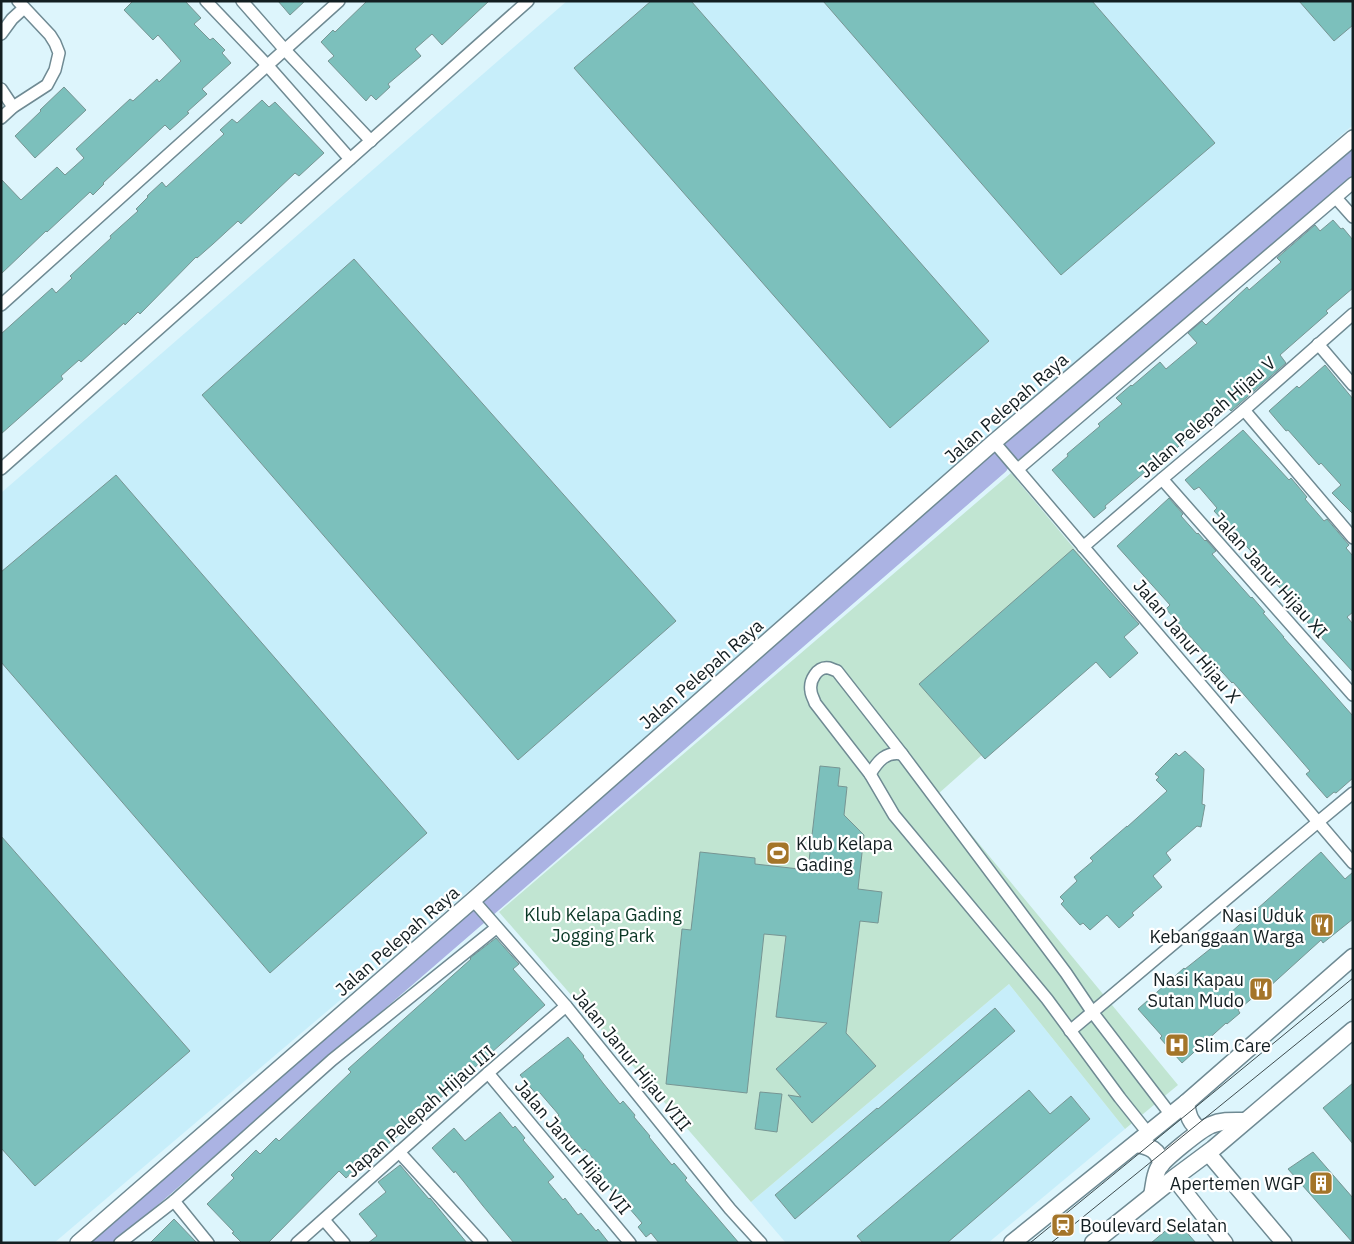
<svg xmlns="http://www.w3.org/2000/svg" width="1354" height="1244" viewBox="0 0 1354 1244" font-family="'IBM Plex Sans',sans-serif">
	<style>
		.built { fill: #c7eefa }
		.green { fill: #c1e5d2 }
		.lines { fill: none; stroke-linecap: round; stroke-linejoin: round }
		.river { stroke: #abb3e3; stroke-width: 26 }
		.building { fill: #7cc0bc; stroke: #779593 }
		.minor-casing { stroke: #6f8a93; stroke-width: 14 }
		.tertiary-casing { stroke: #6f8a93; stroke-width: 18 }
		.secondary-casing { stroke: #6f8a93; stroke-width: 19 }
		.minor { stroke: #fff; stroke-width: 11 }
		.tertiary { stroke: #fff; stroke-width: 15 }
		.secondary { stroke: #fff; stroke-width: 16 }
		.tram { stroke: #3e4c4f; stroke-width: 1 }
		.labels { text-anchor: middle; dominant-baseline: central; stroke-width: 4.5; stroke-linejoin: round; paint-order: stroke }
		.street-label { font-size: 18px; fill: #131e21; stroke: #fff }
		.poi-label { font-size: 18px; fill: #131e21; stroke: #fff; text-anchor: start }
		.park-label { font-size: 18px; fill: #093725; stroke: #fff }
	</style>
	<rect width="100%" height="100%" fill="#ddf5fc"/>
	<g class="built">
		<path d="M567,1H1353V125L748,654L54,1243H1V493Z"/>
		<path d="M1009,984L1125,1129L988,1243H786L751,1202Z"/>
	</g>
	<path class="green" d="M1011,473L1134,620L938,794L1178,1085L1125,1129L1009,984L751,1202L499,912Z"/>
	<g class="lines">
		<g class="river">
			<path d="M1014,447L1353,158"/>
			<path d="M94,1243L996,463"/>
		</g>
	</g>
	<g class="building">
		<path d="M133,1H185L201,18L194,24L210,40L213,38L225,50L222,53L231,63L202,89L207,94L187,112L189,113L170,130L165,125L103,183L104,184L93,195L90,192L47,232L46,231L1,274V179L21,200L57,167L65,175L84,158L76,149L130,99L133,101L157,79L159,82L181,61L158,35L153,40L124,10Z"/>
		<path d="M278,1H305L290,15Z"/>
		<path d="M367,1H489L442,45L432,34L415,49L421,56L388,84L390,87L376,100L371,95L366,101L328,61L334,56L321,42L333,30L335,32Z"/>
		<path d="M651,1H691L989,341L890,428L574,68Z"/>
		<path d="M823,1H1092L1215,143L1061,275Z"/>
		<path d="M1299,1H1353V25L1334,41Z"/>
		<path d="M64,87L86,110L35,158L15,136L41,111L40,110Z"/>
		<path d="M262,100L269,107L275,102L324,153L299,176L295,173L241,224L238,221L213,244L197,258L196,257L140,314L138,312L125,325L124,323L81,362L79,360L61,376L63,379L1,434V334L52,288L56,293L72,278L70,276L111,238L110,236L138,211L136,209L148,197L147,196L162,182L166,187L224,134L220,130L232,119L237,123Z"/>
		<path d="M1333,220L1341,229L1343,228L1353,240V288L1326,311L1328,313L1280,355L1286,363L1231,411L1226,405L1147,474L1145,472L1105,506L1106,508L1094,518L1052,470L1068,456L1067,454L1100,426L1098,424L1122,404L1116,398L1131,385L1132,386L1160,362L1166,369L1197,343L1188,333L1202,321L1206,325L1247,287L1249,290L1281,262L1277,258L1315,225L1320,231Z"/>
		<path d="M354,259L676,621L518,760L202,395Z"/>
		<path d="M1325,365L1353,399V514L1332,493L1341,485L1321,463L1319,465L1288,430L1286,431L1269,411L1297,386L1299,388Z"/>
		<path d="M1243,430L1289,480L1291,478L1307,497L1305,499L1324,521L1327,519L1349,545L1346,548L1353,556V612L1347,617L1353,624V672L1287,600L1289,598L1257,562L1259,560L1214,511L1217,508L1199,487L1194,490L1185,480Z"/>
		<path d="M116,475L427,833L270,973L1,662V572Z"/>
		<path d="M1169,498L1183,514L1181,516L1197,534L1198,533L1205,541L1206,540L1216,551L1212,554L1251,598L1252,597L1265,612L1263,613L1284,637H1283L1353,716V778L1336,793L1334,792L1327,798L1306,774L1310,771L1233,682L1232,683L1187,633L1166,609L1170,605L1117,546Z"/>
		<path d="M1073,549L1139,624L1124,637L1138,653L1110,678L1096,662L985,759L919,684Z"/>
		<path d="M1185,751L1204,769L1202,804L1205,805L1201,827L1197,826L1166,853L1171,860L1153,876L1162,887L1132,913L1134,915L1119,928L1107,915L1090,930L1083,923L1080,925L1061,904L1064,901L1060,897L1077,881L1074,877L1093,861L1090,858L1127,826V827L1167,791L1156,780L1159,777L1155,774L1176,753L1179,756Z"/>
		<path d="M820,766L840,768L838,786L847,787L844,815L864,835L858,889L882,892L878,923L860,921L846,1033L876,1066L812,1123L788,1095L801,1097L776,1069L827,1023L776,1017L786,936L764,934L747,1093L666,1084L682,929L691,930L700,852L755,858V864L808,870Z"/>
		<path d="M1,836L190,1051L35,1186L1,1148Z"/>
		<path d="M1321,852L1345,879L1353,872V919L1323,943L1321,940L1268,988L1267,986L1238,1010L1240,1013L1227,1024L1226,1023L1182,1063L1160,1038L1162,1036L1138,1009L1184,968L1185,969L1229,934Z"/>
		<path d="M496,938L519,964L513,969L545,1005L366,1164L364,1162L346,1178L339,1171L268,1243H242L232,1233L234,1232L207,1204L234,1178L231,1175L256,1150L260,1154L276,1138L279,1141L351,1072L348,1069L471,959L470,958Z"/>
		<path d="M995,1008L1015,1031L795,1219L775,1195L877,1108L878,1109Z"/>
		<path d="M568,1037L584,1056L583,1057L603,1083L620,1104L623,1101L635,1115L634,1117L650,1136L649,1137L672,1165L674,1163L687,1178L685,1180L739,1243H659L651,1233L646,1237L638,1227L642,1223L622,1200L620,1201L606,1184L603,1187L592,1174L600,1167L585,1149L583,1151L568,1133L567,1134L554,1119L559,1115L540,1093L537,1095L520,1075Z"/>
		<path d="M1353,1083V1144L1323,1108Z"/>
		<path d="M1029,1090L1050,1114L1071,1096L1090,1119L947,1243H863L857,1236Z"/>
		<path d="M760,1092L782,1094L777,1132L755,1129Z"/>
		<path d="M500,1112L513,1128L515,1126L525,1138L523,1140L554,1177L548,1182L563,1200L565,1198L578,1215L581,1213L596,1231L598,1229L609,1243H514L483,1206L464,1182L455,1171L454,1173L432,1148L454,1128L465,1141Z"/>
		<path d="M1313,1152L1353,1198V1243L1288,1169Z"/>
		<path d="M400,1165L429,1199L430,1198L467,1243H368L377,1236L359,1214L386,1192L378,1182Z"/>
		<path d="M174,1219L197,1243H150Z"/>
		<path d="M1177,1221L1196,1243H1151Z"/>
	</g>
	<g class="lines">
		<g class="minor-casing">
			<g id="minor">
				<path d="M206,1L267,65L350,159"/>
				<path d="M242,1L285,50L371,141"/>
				<path d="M1,34L12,19L24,8"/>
				<path d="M1,89L13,107"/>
				<path d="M1,118L13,107L47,85L55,70L59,53L55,43L50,35L18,1"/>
				<path d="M1336,198L1353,217"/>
				<path d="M1,305L339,1"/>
				<path d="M1318,344L1353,385"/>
				<path d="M1244,410L1353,538"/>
				<path d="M994,442L1353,863"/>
				<path d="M1,469L528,1"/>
				<path d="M1018,469L1353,183"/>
				<path d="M1162,479L1353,695"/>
				<path d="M1083,547L1162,479L1244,410L1353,314"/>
				<path d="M870,774C878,761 886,751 902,754"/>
				<path d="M473,900L566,1006L730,1209L761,1243"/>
				<path d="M1070,1031L1318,822L1353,793"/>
				<path d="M488,1073L630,1243"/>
				<path d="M1148,1133L1120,1098L1047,999L894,815L870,774L815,703C814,699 811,695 811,691C809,681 817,666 829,668C832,669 834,670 837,671L902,754L1066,973L1093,1013L1171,1115"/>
				<path d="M399,1152L482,1243"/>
				<path d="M174,1201L208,1243"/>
				<path d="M324,1220L344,1243"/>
				<path d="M120,1243L174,1201L332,1060L496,928"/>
				<path d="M297,1243L488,1073L566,1006"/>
			</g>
		</g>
		<g class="tertiary-casing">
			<g id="tertiary">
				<path d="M1208,1153L1284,1243"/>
				<path d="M1174,1178L1225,1243"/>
				<path d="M78,1243L473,900L994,442L1353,138"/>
			</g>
		</g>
		<g class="secondary-casing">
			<g id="secondary">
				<path d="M1186,1103C1188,1115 1190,1124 1201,1130"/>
				<path d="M1136,1144C1149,1146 1160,1150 1161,1165"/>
				<path d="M1152,1195C1154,1187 1154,1177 1158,1169C1162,1160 1201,1129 1211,1125C1222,1120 1234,1121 1245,1121"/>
				<path d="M1012,1243L1186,1103L1353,957"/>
				<path d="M1093,1243L1174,1178L1213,1149L1353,1030"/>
			</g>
		</g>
		<use href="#minor" class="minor"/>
		<use href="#tertiary" class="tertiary"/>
		<use href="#secondary" class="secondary"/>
		<g class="tram">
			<path d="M1030,1243L1353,978"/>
			<path d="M1051,1243L1353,998"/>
		</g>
	</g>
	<defs>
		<g id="stadium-square" transform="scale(1.25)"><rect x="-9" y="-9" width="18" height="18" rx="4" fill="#a47529" stroke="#fff"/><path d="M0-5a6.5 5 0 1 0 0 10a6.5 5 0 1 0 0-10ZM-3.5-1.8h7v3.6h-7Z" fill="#fff"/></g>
		<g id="restaurant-square" transform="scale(1.25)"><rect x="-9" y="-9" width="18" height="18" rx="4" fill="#a47529" stroke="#fff"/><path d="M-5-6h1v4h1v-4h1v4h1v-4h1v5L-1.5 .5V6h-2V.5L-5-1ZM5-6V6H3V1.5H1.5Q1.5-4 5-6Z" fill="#fff"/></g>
		<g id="hospital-square" transform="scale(1.25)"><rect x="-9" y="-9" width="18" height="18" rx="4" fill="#a47529" stroke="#fff"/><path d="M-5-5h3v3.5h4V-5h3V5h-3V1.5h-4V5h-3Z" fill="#fff"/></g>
		<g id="building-square" transform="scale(1.25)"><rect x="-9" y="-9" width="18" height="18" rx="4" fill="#a47529" stroke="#fff"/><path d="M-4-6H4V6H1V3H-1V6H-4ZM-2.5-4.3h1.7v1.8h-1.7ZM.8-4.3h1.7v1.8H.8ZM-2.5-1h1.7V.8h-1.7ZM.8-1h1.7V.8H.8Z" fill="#fff"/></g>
		<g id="station-square" transform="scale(1.25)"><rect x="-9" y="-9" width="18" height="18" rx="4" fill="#a47529" stroke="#fff"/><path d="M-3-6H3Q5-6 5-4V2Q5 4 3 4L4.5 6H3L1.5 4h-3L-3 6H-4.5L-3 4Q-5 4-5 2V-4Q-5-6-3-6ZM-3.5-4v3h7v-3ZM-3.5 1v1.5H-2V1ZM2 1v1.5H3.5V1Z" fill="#fff"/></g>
	</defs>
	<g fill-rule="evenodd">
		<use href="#stadium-square" x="778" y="853"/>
		<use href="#restaurant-square" x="1322" y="925"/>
		<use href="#restaurant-square" x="1261" y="989"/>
		<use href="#hospital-square" x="1177" y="1045"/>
		<use href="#building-square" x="1321" y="1183"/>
		<use href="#station-square" x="1063" y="1225"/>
	</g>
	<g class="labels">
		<g class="street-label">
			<text transform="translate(1006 408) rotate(-41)">Jalan Pelepah Raya</text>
			<text transform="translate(1207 417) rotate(-41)">Jalan Pelepah Hijau V</text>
			<text transform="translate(1270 575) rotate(48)">Jalan Janur Hijau XI</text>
			<text transform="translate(1187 641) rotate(50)">Jalan Janur Hijau X</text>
			<text transform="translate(701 674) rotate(-41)">Jalan Pelepah Raya</text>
			<text transform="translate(397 941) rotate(-41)">Jalan Pelepah Raya</text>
			<text transform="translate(632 1060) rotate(51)">Jalan Janur Hijau VIII</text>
			<text transform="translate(420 1111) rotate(-41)">Japan Pelepah Hijau III</text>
			<text transform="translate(573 1147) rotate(50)">Jalan Janur Hijau VII</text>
		</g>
		<g class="poi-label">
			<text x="796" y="843">Klub Kelapa<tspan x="796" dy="21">Gading</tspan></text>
			<text x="1304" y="915" text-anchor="end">Nasi Uduk<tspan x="1304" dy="21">Kebanggaan Warga</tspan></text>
			<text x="1244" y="979" text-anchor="end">Nasi Kapau<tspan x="1244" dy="21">Sutan Mudo</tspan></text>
			<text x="1194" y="1045">Slim Care</text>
			<text x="1304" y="1183" text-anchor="end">Apertemen WGP</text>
			<text x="1080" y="1225">Boulevard Selatan</text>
		</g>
		<g class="park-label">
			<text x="603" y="914">Klub Kelapa Gading<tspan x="603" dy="21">Jogging Park</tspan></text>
		</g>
	</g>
	<rect width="1354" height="1244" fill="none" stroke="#131e21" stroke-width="5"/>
</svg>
